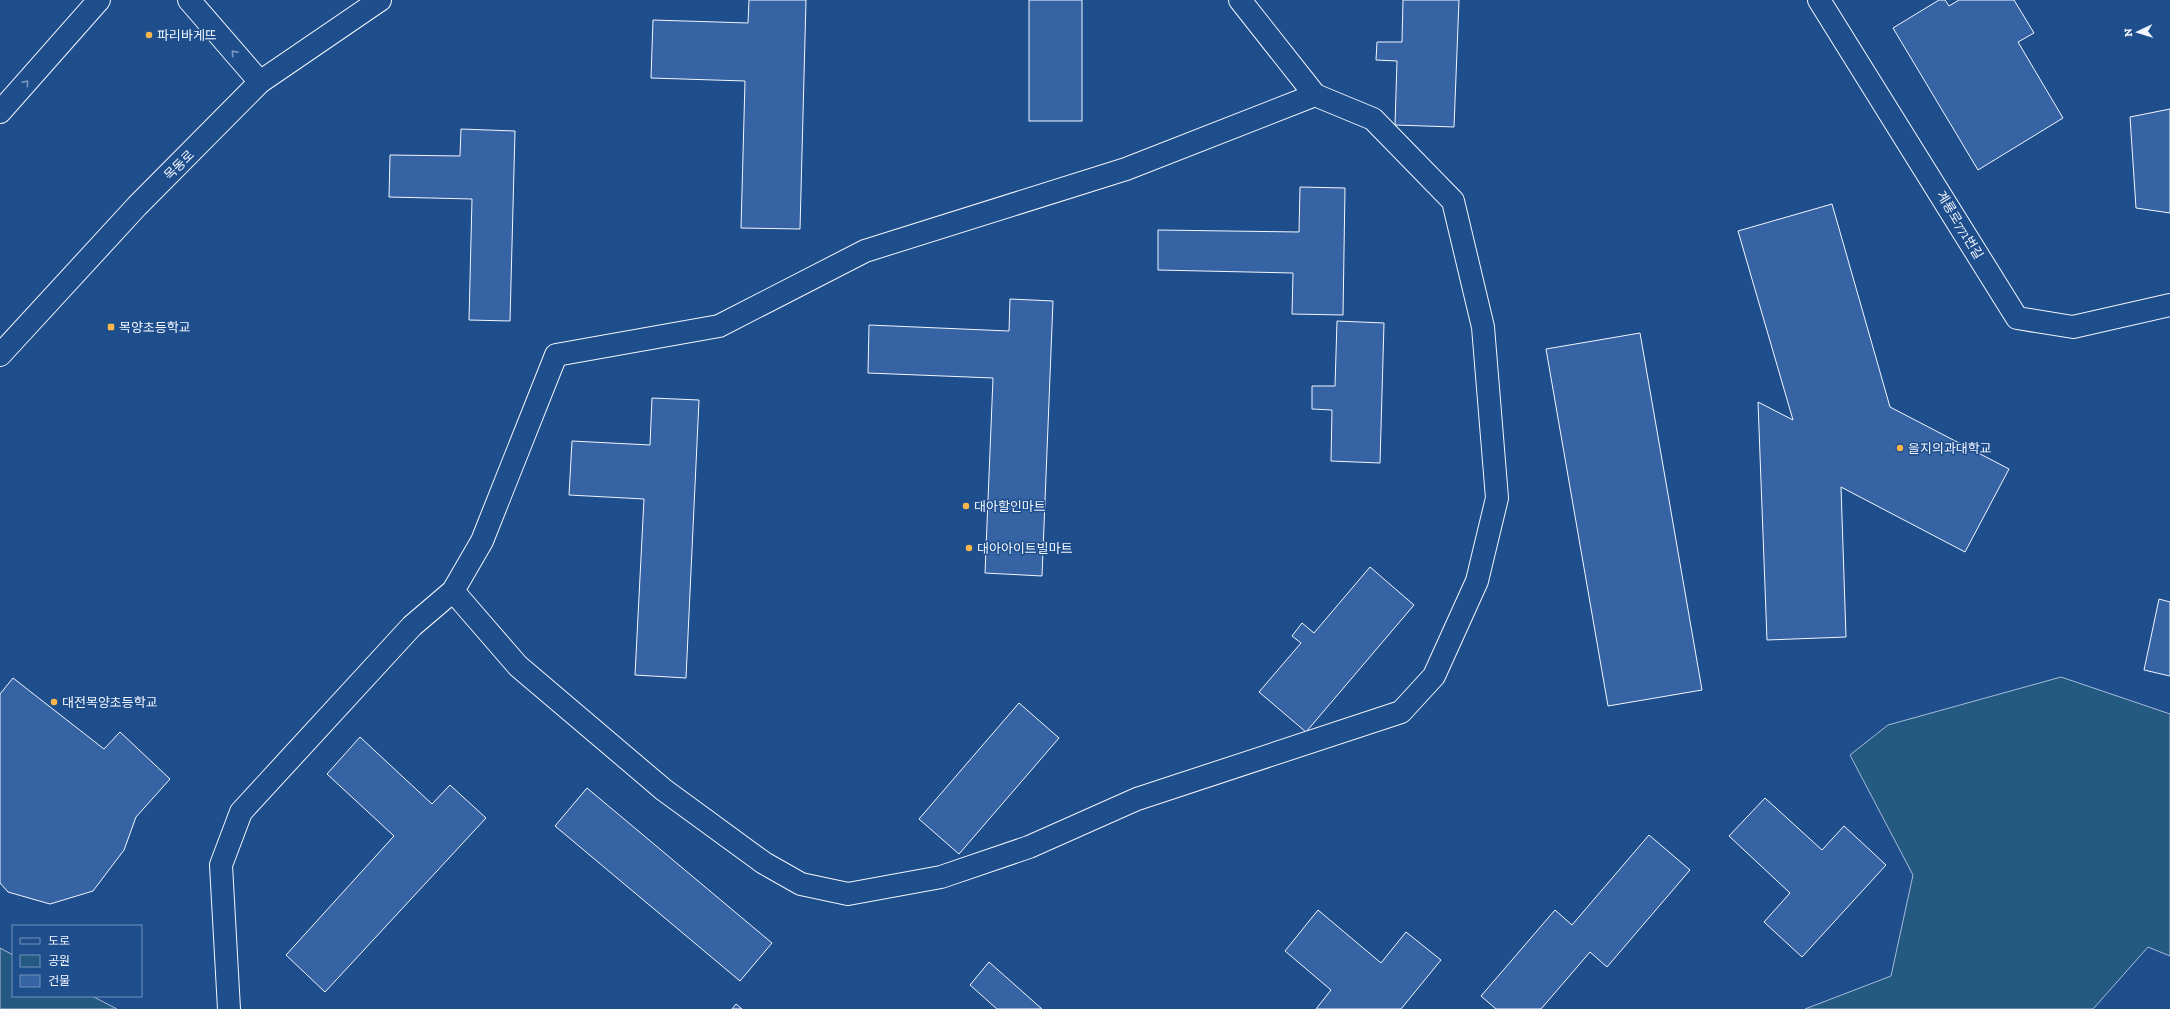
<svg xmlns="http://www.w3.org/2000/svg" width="2170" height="1009" viewBox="0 0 2170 1009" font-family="'Zilla Slab','Noto Sans KR',serif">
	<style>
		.green { fill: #245a82; stroke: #a8bbd7 }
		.building { fill: #3563a3; stroke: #f2f6ff }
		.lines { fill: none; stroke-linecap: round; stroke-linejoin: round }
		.street-casing { stroke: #f2f6ff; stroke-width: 24 }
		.secondary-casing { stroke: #f2f6ff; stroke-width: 24 }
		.street { stroke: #1f4e8c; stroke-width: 22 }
		.secondary { stroke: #1f4e8c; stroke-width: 22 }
		.oneway { stroke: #7e9ac0 }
		.poi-dot { fill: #ffb74d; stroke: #1f4e8c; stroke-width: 1.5 }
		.labels { text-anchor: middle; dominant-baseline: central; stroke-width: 3; stroke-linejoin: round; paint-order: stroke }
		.poi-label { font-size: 13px; fill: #f2f6ff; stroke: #1f4e8c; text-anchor: start }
		.street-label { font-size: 13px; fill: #f2f6ff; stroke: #1f4e8c }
	</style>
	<rect width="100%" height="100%" fill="#1f4e8c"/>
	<g class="green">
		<path d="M2061,677L2170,714V956L2148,947L2093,1009H1805L1891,976L1913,875L1850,755L1888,725Z"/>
		<path d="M0,948L13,955V996H92L117,1009H0Z"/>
	</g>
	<g class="building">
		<path d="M749,0H806L800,229L741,228L745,81L651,78L653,20L748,23Z"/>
		<rect x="1029" y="0" width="53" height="121"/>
		<path d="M1403,0H1459L1454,127L1395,125L1397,61L1376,60L1377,42H1402Z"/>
		<path d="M1939,0H1945L1949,6L1959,0H2014L2034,33L2018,42L2063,118L1978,170L1893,28Z"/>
		<path d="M2170,109V213L2136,208L2130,117Z"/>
		<path d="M461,129L515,131L510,321L469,320L472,199L389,197L390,155L460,156Z"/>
		<path d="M1300,187L1345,188L1343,315L1292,314L1293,273L1158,270V230L1299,232Z"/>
		<path d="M1832,204L1890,407L2009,469L1965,552L1841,487L1846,637L1767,640L1758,402L1793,420L1738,231Z"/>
		<path d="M1010,299L1053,301L1042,576L985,573L993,378L868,373L869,325L1009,331Z"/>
		<path d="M1337,321L1384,323L1380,463L1331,461L1332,410L1312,409V386H1335Z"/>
		<path d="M1640,333L1702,690L1608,706L1546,349Z"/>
		<path d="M652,398L699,400L686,678L635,675L644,499L569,495L572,441L650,445Z"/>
		<path d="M1370,567L1414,605L1306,732L1259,692L1301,643L1292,636L1302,623L1314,633Z"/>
		<path d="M2159,599L2170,602V676L2144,670Z"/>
		<path d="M13,678L104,749L120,732L170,779L136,817L124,850L93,891L50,904L8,892L0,883V694Z"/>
		<path d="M1019,703L1059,738L959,854L919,819Z"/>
		<path d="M360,737L432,804L450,785L486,818L325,992L286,955L394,836L327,774Z"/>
		<path d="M587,788L772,943L740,981L555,826Z"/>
		<path d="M1765,798L1822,850L1844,826L1886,865L1802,957L1764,922L1790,893L1729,836Z"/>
		<path d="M1649,835L1690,870L1607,967L1590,952L1541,1009H1496L1481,996L1555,910L1572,925Z"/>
		<path d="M1318,910L1381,963L1406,932L1441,960L1401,1009H1316L1331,990L1285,951Z"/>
		<path d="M989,962L1042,1009H997L970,985Z"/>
		<path d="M736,1004L742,1009H732Z"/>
	</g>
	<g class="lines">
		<g class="street-casing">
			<g id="street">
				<path d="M189,0L260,82"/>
				<path d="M0,112L99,0"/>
				<path d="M453,591L518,666L664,790L764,863L801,884L848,894L941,877L1029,847L1137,799L1401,712L1434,676L1477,581L1497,498L1483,327L1453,201L1373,119L1315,95L1240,0"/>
				<path d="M229,1009L221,865L241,812L412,626L453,591L482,541L556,355L719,326L865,251L1126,169L1315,95"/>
			</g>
		</g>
		<g class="secondary-casing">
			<g id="secondary">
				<path d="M1819,0L2017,318L2073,327L2170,305"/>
				<path d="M0,355L137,206L260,82L380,0"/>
			</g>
		</g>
		<use href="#street" class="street"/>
		<use href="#secondary" class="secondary"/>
	</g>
	<defs><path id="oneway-chevron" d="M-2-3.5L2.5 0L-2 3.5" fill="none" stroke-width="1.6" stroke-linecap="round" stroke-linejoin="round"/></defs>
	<g class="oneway">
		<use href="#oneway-chevron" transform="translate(234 53) rotate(-131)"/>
		<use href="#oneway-chevron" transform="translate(26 83) rotate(-49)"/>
	</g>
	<g class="poi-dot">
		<circle cx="149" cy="35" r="4"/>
		<rect x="107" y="323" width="8" height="8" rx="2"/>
		<circle cx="1900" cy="448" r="4"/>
		<circle cx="966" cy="506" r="4"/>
		<circle cx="969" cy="548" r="4"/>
		<circle cx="54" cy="702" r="4"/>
	</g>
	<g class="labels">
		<g class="poi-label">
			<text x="157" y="35">파리바게뜨</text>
			<text x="119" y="327">목양초등학교</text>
			<text x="1908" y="448">을지의과대학교</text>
			<text x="974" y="506">대아할인마트</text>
			<text x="977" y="548">대아아이트빌마트</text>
			<text x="62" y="702">대전목양초등학교</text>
		</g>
		<g class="street-label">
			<text transform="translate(179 165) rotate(-45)">목동로</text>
			<text transform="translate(1960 225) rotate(59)">계룡로771번길</text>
		</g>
	</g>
	<rect x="12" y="925" width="130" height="72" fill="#1f4e8c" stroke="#7391ba"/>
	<rect x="20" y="938" width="20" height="6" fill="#1f4e8c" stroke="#7391ba"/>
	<text x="48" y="945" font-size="12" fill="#f2f6ff">도로</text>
	<rect x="20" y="955" width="20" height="12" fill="#245a82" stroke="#7391ba"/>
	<text x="48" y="965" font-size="12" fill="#f2f6ff">공원</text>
	<rect x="20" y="975" width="20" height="12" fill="#3563a3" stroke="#7391ba"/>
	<text x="48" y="985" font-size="12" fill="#f2f6ff">건물</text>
	<g transform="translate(2138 32) rotate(266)" stroke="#1f4e8c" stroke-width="3" paint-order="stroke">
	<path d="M0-3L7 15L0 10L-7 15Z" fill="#f2f6ff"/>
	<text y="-6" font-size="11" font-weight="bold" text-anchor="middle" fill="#f2f6ff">N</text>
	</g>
</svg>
